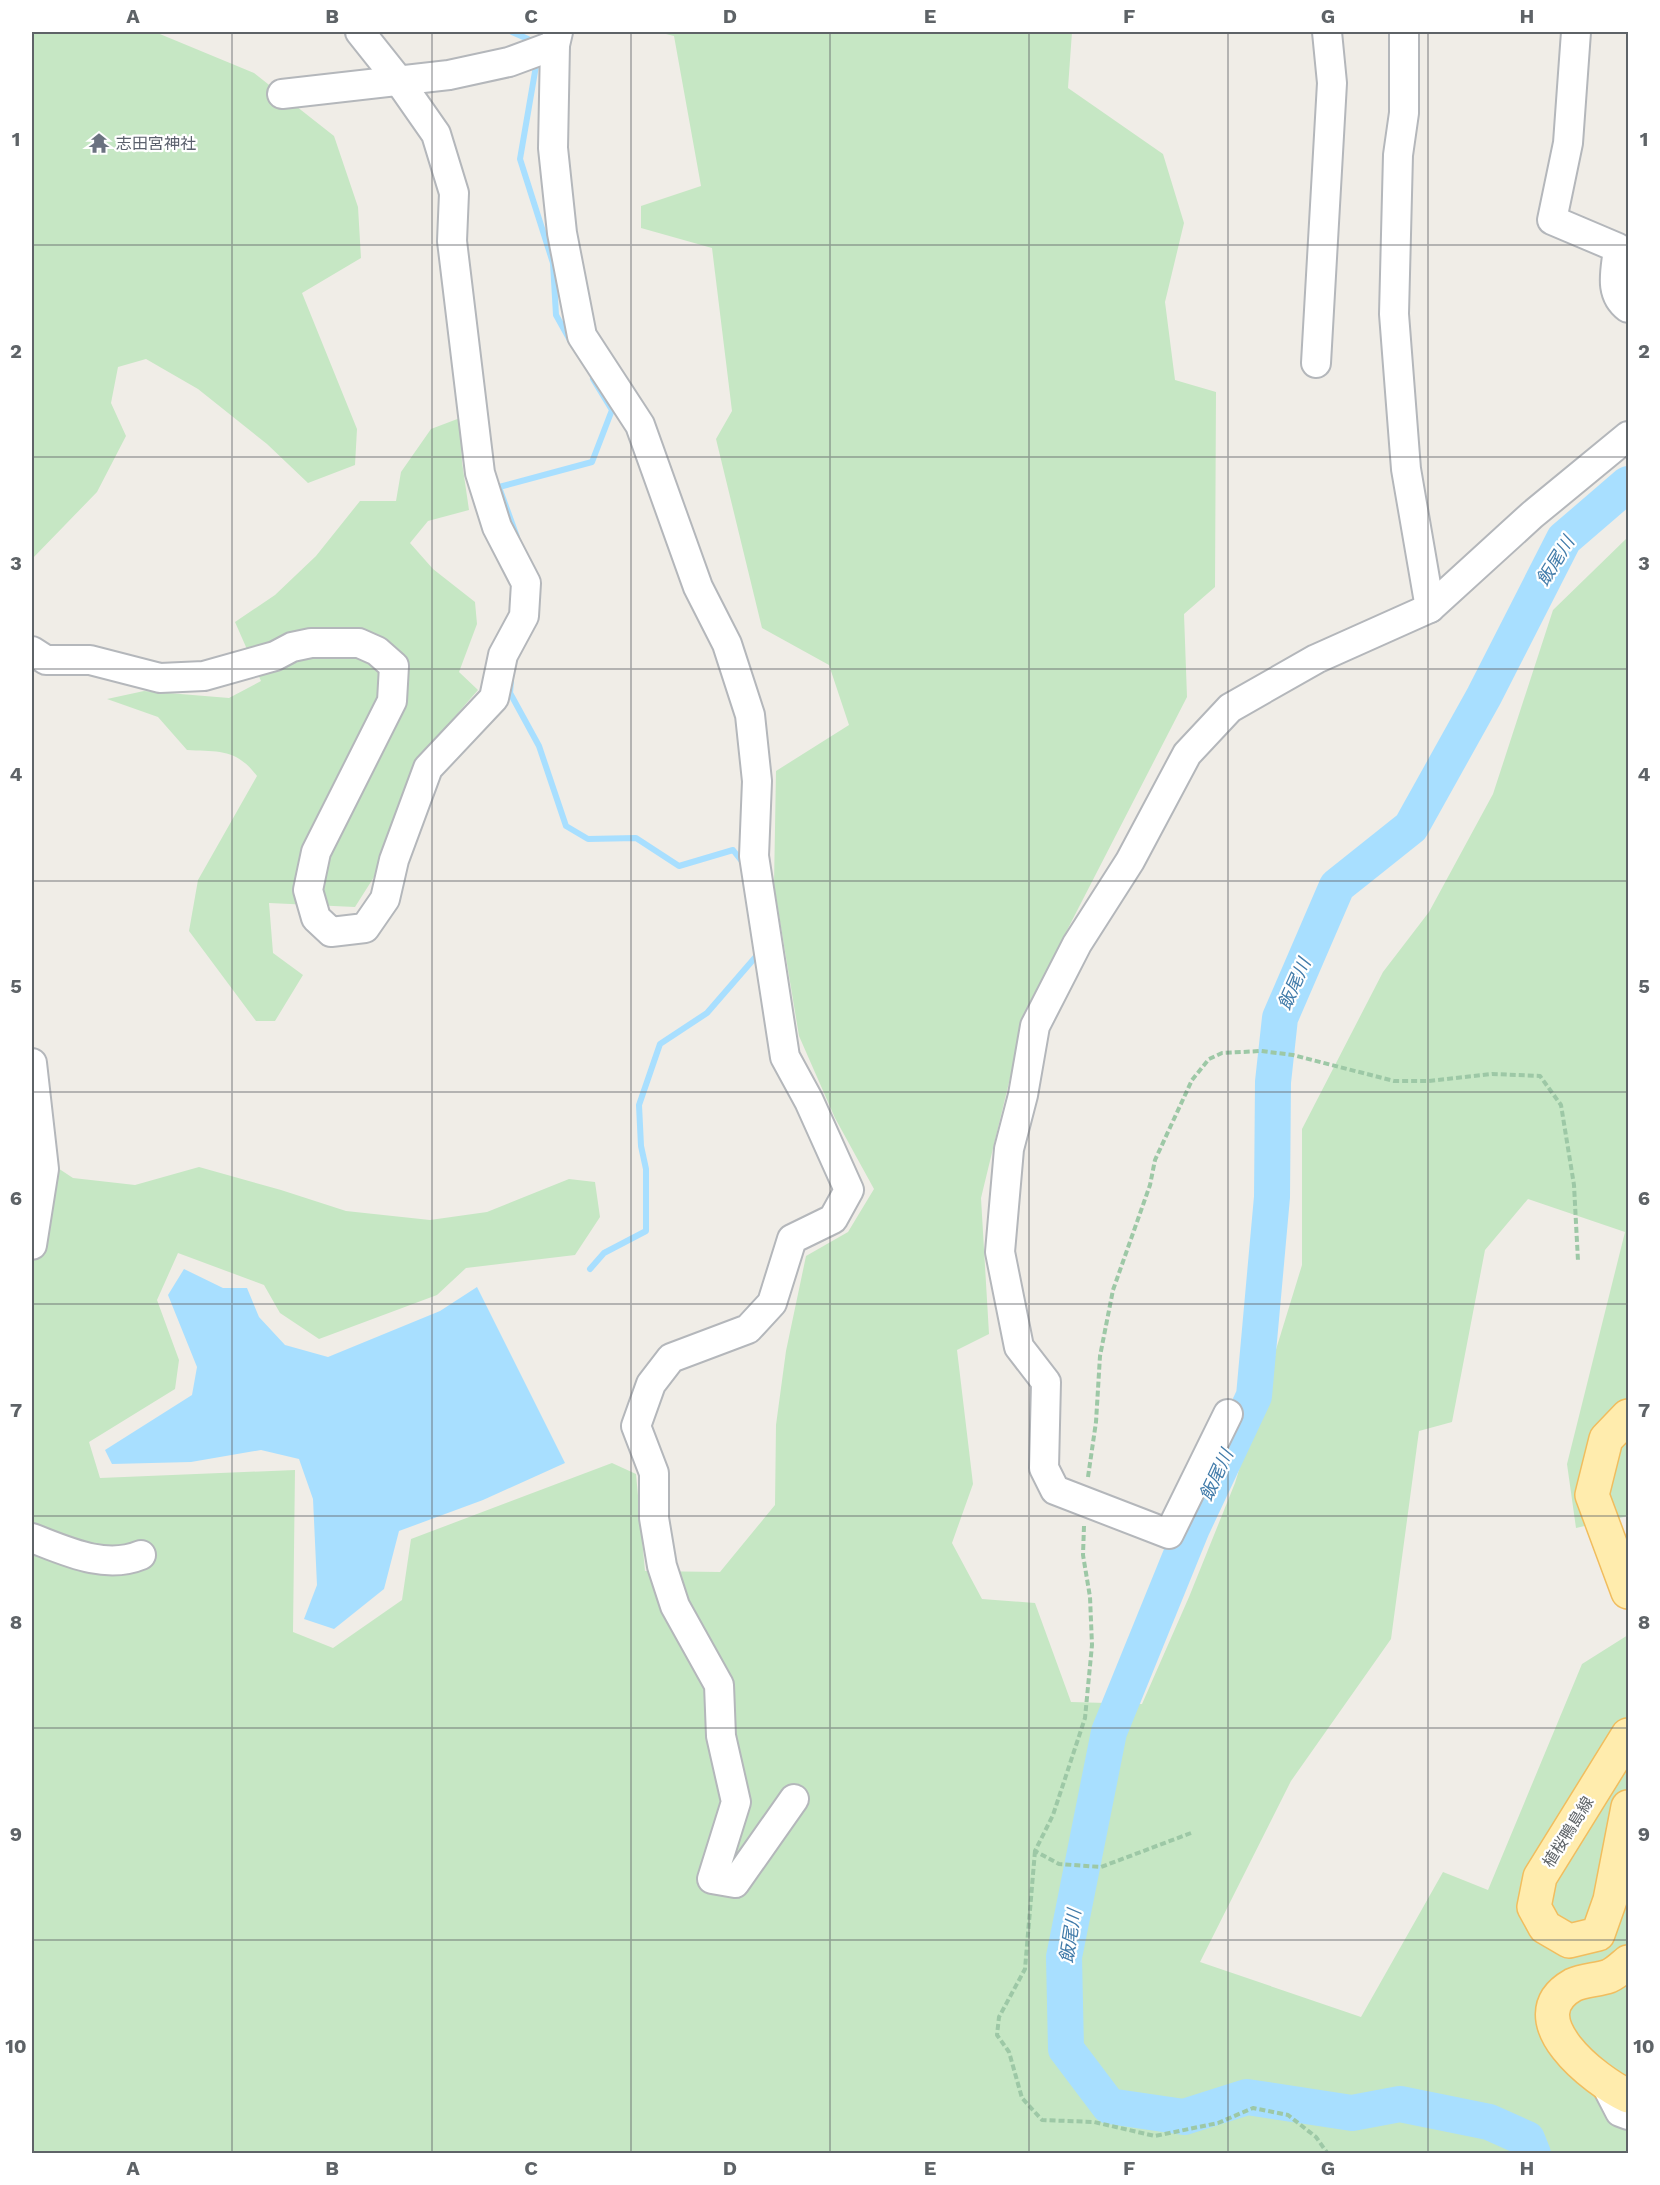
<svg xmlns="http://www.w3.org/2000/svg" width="1660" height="2185" viewBox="0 0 1660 2185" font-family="'Work Sans','Noto Sans JP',sans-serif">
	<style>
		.green { fill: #c6e7c4 }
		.water { fill: #a8dfff }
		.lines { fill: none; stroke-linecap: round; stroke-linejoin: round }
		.stream { stroke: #a8dfff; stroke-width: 6 }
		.river { stroke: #a8dfff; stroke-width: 36 }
		.minor-casing { stroke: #b4b7bb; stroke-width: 32 }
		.major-casing { stroke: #f1bd5e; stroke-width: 36 }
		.path { stroke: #9dc8a6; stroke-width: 4; stroke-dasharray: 6 3; stroke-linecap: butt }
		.minor { stroke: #fff; stroke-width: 28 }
		.major { stroke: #ffecad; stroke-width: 33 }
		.grid { fill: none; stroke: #5e6367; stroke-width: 1.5; stroke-opacity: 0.55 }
		.labels { text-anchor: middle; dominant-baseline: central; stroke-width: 4.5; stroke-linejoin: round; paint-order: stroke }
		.worship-label { font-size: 16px; fill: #5b616d; stroke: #fff; text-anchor: start }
		.street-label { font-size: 16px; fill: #5e6367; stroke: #fff }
		.water-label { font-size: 18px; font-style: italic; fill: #417ba9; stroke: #fff }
		.neatline { fill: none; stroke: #5e6367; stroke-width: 2 }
		.grid-label { font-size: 20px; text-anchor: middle; font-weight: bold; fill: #5e6367 }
	</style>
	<rect width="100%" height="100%" fill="#f0ede7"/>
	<g class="green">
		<path d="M32,32H155L254,73L334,136L358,207L361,258L302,293L357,429L355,465L308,483L267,444L198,389L146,359L118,367L111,403L126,436L97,492L32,559Z"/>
		<path d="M658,32H1072L1068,88L1163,154L1184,223L1165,302L1175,380L1216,392L1215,587L1184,614L1187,697L1027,1008L981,1198L989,1334L957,1350L973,1484L952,1543L982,1599L1035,1603L1071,1702L1142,1704L1189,1597L1235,1483L1302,1265V1129L1383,972L1429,912L1493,794L1553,610L1628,537V1516L1576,1528L1567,1464L1625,1232L1528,1199L1485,1250L1452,1422L1419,1431L1391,1639L1291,1781L1200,1962L1361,2017L1443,1872L1488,1890L1582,1664L1628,1635V2153H32V1151L73,1178L135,1185L199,1167L281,1190L346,1211L430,1220L487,1212L569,1179L595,1182L600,1217L575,1255L466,1268L437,1295L319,1339L280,1313L264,1285L178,1253L157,1300L179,1360L175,1389L89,1442L100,1478L295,1470L293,1632L333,1648L402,1600L411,1539L612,1463L636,1474L645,1571L720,1572L775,1505L776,1425L786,1351L806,1256L848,1232L874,1189L835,1118L799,1036L774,885L776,771L849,725L829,665L762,628L716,439L732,411L712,248L641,228V206L701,186L674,36Z"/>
		<path d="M460,418L462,462L469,510L428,521L410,543L433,569L475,602L477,624L459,672L478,690L418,759L374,877L355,907L269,903L273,953L303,975L275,1021H256L189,931L198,880L257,776C236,748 218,752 187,750L158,717L107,699L144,691L229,698L261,681L235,622L275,595L316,556L360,501H396L401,472L431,429Z"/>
	</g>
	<path class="water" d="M184,1269L223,1288H247L259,1317L285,1345L328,1357L440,1311L477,1287L565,1463L483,1500L399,1531L384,1589L334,1629L304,1619L317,1585L313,1499L299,1459L261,1450L191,1462L112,1464L105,1450L192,1395L197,1367L168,1295Z"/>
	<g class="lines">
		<g class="stream">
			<path d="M512,32L528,39"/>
			<path d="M537,60L520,159L553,263L556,315L571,342"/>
			<path d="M517,537L499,487L592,462L612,410L593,379"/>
			<path d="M511,681L510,693L539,746L566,826L588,839L636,838L679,866L733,850L744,864"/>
			<path d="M590,1269L604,1253L646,1231V1169L641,1146L639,1105L660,1044L707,1013L759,953"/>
		</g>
		<path class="river" d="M1533,2154L1527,2139L1489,2122L1400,2104L1352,2113L1247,2097L1184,2117L1109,2106L1066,2049L1064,1957L1109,1732L1192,1528L1254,1396L1272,1197L1273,1082L1280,1018L1337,886L1411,827L1484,696L1564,539L1628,484"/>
		<g class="minor-casing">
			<g id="minor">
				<path d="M558,32L555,45L553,148L562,233L582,336L640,425L698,587L727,644L750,715L757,781L754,856L785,1057L809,1101L849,1190L833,1219L792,1239L772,1303L748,1329L671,1358L651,1384L636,1426L654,1473V1518L662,1566L675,1606L719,1685L721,1736L736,1802L712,1879L735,1883L794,1799"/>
				<path d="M1404,32V113L1398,155L1394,314L1406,469L1430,608"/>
				<path d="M1576,32L1568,143L1552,220L1618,248C1616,270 1608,293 1628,308"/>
				<path d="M282,94L449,75L509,62L555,45"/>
				<path d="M1316,363L1332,83L1327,32"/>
				<path d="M32,651L46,660H90L160,678L204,676L275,656L292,647L311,643H359L377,651L394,666L392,701L316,852L308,890L316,918L331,932L365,928L385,899L394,860L428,768L494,698L503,655L524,616L526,583L497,527L480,473L452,241L454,193L436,134L399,81L360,32"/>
				<path d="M32,1063L44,1169L32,1245"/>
				<path d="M1228,1414L1169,1534L1055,1490L1044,1468L1046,1382L1019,1347L1000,1252L1009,1149L1023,1095L1035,1026L1077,944L1130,861L1187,754L1230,708L1316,659L1430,608L1532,515L1628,436"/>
				<path d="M32,1538C66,1551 105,1570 141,1555"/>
				<path d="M1604,2081L1620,2112L1628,2115"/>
			</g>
		</g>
		<g class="major-casing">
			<g id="major">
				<path d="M1628,1416L1606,1439L1592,1495L1628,1592"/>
				<path d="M1628,1735L1540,1877L1534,1907L1545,1927L1569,1941L1598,1934L1610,1900L1628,1807"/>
				<path d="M1628,1962C1622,1967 1616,1973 1609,1976C1598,1980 1584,1980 1573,1985C1515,2018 1595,2081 1628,2096"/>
			</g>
		</g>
		<g class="path">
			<path d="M1088,1477L1096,1422L1100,1356L1113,1290L1150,1185L1155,1160L1192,1080L1209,1059L1222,1053L1261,1051L1293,1055L1394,1081H1429L1492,1074L1540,1076L1561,1105L1574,1185L1578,1261"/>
			<path d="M1084,1526L1083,1555L1090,1597L1092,1645L1085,1718L1053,1815L1035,1851L1059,1864L1101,1867L1191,1833"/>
			<path d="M1035,1851L1025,1969L999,2017L997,2035L1009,2052L1022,2098L1042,2120L1094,2122L1155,2136L1218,2123L1253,2108L1288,2115L1316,2137L1328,2154"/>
		</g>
		<use href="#minor" class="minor"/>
		<use href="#major" class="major"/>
	</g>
	<path class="grid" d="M232,32V2154M432,32V2154M631,32V2154M830,32V2154M1029,32V2154M1228,32V2154M1428,32V2154M32,245H1628M32,457H1628M32,669H1628M32,881H1628M32,1092H1628M32,1304H1628M32,1516H1628M32,1728H1628M32,1940H1628"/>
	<defs>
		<g id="temple-bare" transform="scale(1.62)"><path d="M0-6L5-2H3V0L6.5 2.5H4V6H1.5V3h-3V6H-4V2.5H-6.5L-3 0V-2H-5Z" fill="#6b7280" stroke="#fff" stroke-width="2.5" paint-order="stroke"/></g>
	</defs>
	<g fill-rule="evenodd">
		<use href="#temple-bare" x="99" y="143"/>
	</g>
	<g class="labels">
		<g class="worship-label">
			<text x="116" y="143">志田宮神社</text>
		</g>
		<g class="street-label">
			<text transform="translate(1568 1832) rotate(-58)">植桜鴨島線</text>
		</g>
		<g class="water-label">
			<text transform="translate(1555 561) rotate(-58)">飯尾川</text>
			<text transform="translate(1294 984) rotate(-66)">飯尾川</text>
			<text transform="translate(1216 1475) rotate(-65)">飯尾川</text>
			<text transform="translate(1070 1936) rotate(-81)">飯尾川</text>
		</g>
	</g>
	<rect width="1660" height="2185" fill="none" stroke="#ffffff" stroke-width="66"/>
	<rect x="33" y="33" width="1594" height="2119" class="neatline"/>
	<g class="grid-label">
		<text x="133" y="23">A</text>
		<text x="332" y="23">B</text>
		<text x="531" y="23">C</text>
		<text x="730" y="23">D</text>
		<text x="930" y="23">E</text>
		<text x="1129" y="23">F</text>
		<text x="1328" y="23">G</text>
		<text x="1527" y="23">H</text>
		<text x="16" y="146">1</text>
		<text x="1644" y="146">1</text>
		<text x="16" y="358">2</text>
		<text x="1644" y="358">2</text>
		<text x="16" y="570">3</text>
		<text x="1644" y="570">3</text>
		<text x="16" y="781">4</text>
		<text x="1644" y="781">4</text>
		<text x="16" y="993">5</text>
		<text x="1644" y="993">5</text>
		<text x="16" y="1205">6</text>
		<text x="1644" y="1205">6</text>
		<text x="16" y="1417">7</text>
		<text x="1644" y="1417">7</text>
		<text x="16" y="1629">8</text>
		<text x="1644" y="1629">8</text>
		<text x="16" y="1841">9</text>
		<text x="1644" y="1841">9</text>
		<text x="16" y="2053">10</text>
		<text x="1644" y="2053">10</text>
		<text x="133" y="2175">A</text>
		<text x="332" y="2175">B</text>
		<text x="531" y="2175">C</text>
		<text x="730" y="2175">D</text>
		<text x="930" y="2175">E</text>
		<text x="1129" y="2175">F</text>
		<text x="1328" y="2175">G</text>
		<text x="1527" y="2175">H</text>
	</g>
</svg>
